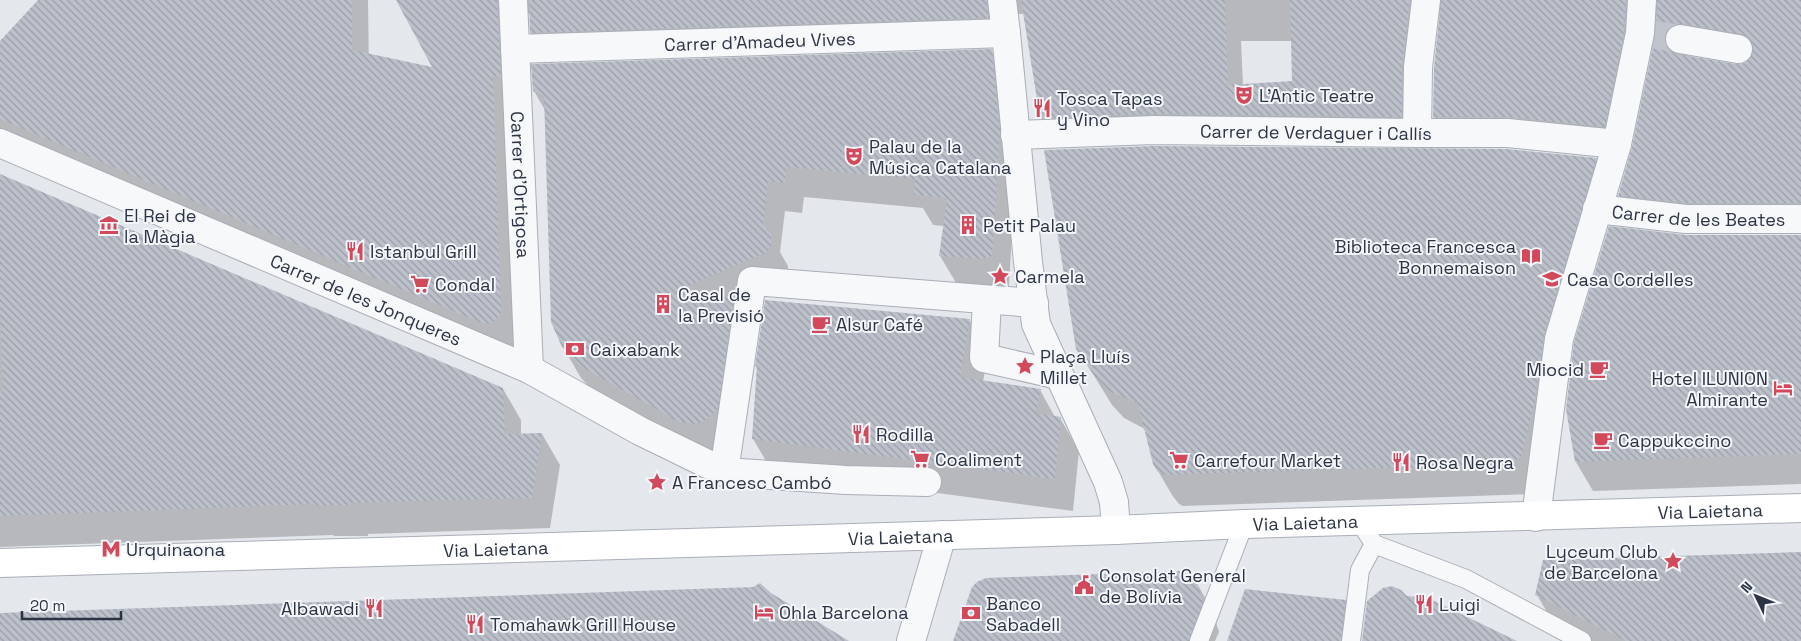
<svg xmlns="http://www.w3.org/2000/svg" width="1801" height="641" viewBox="0 0 1801 641" font-family="'Space Grotesk',sans-serif">
	<style>
		.shadow { fill: #0003; fill-rule: evenodd }
		.building { fill: url(#building-back-hatch); fill-rule: evenodd }
		.lines { fill: none; stroke-linecap: round; stroke-linejoin: round }
		.street-tunnel { stroke: #bfc3cb; stroke-width: 28; stroke-dasharray: 28 14; stroke-linecap: butt }
		.lane-casing { stroke: #a9aeb7; stroke-width: 20 }
		.street-casing { stroke: #a9aeb7; stroke-width: 30 }
		.secondary-casing { stroke: #a9aeb7; stroke-width: 30 }
		.lane { stroke: #f7f8fa; stroke-width: 18 }
		.street { stroke: #f7f8fa; stroke-width: 28 }
		.secondary { stroke: #fff; stroke-width: 28 }
		.labels { text-anchor: middle; dominant-baseline: central; stroke-width: 4; stroke-linejoin: round; paint-order: stroke }
		.street-label { font-size: 18px; fill: #2b3445; stroke: #f4f6f9 }
		.poi-label { font-size: 18px; fill: #2b3445; stroke: #f4f6f9; text-anchor: start }
	</style>
	<defs>
		<pattern id="building-back-hatch" width="6" height="6" patternUnits="userSpaceOnUse" patternTransform="scale(1.25)"><rect width="6" height="6" fill="#bbc0ca"/><path d="M-1 5l2 2M0 0l6 6M5-1l2 2" fill="none" stroke="#989da6"/></pattern>
	</defs>
	<rect width="100%" height="100%" fill="#e4e7ec"/>
	<g class="shadow">
		<path d="M40,0H368L369,72L434,69L401,0H1801V232L1636,225L1619,195L1634,148L1657,34L1658,14L1652,15L1621,156L1527,147L1451,146L1434,117L1435,68L1441,14L1436,15L1418,146L1172,143L1058,148L1041,118L1024,14H1018L1010,17L1005,47L548,62L531,33L530,13L522,16L518,344L509,352L0,141V43ZM1241,41H1292L1293,83L1243,85ZM1692,53H1700L1749,61L1744,65L1736,66L1686,57Z"/>
		<path d="M991,50L1009,81L1016,161L1009,286L999,289L958,286L940,256L944,226L933,225L923,208L804,197L802,213L785,211L780,252L788,266V276L736,303L719,452L712,454L599,397L581,378L559,340L546,112L534,91Z"/>
		<path d="M1596,159L1614,189L1530,494L1183,506L1179,504L1172,495L1154,464L1145,429L1124,418L1112,405L1077,348Z"/>
		<path d="M0,176L503,389L521,420V435L542,434L560,465L550,528L368,534V536H334L333,535L0,547Z"/>
		<path d="M1686,236H1801V484L1593,491L1576,462Z"/>
		<path d="M766,301L970,321L988,353L983,382L1040,390L1055,417L1060,418L1079,451L1073,511L772,471L753,439L758,370L756,367Z"/>
		<path d="M1801,554V641H1585L1555,626L1537,595Z"/>
		<path d="M1195,580L1212,610L1219,632L1215,641H954Z"/>
		<path d="M1345,601L1362,630L1360,641H1228Z"/>
	</g>
	<g class="building">
		<path d="M38,0H352V50L432,67L396,0H497L501,78L493,75L501,314L492,323L484,324L0,119V41Z"/>
		<path d="M529,0H987L988,18L530,33Z"/>
		<path d="M1021,0H1225L1228,85L1292,81L1290,0H1410L1402,65V117L1154,114L1040,118Z"/>
		<path d="M1441,0H1626L1624,31L1605,127L1510,117H1433L1434,68Z"/>
		<path d="M1657,0H1801V203H1687L1618,196L1632,147L1655,36ZM1675,24H1683L1741,34L1748,37L1752,43L1753,52L1750,59L1744,63L1736,64L1677,54L1670,51L1666,45L1665,37L1668,29Z"/>
		<path d="M992,49L1000,129L992,256L981,259L939,256L947,198L914,195L915,179L787,167L785,183L768,181L763,224L771,234V245L769,249L765,253L673,292L734,297L718,408L708,418L702,422L694,424L679,422L580,366L562,347L551,322L544,96L533,91L531,64Z"/>
		<path d="M1154,146L1507,149L1597,158L1544,335L1535,400L1522,455L1512,464L1165,475L1157,471L1153,464L1145,432H1146L1144,430L1138,403L1113,393L1105,387L1093,374L1076,349L1044,150Z"/>
		<path d="M0,174L503,388L505,434L542,433L532,498L351,503V505L315,506L314,504L0,516V393L3,392L0,307Z"/>
		<path d="M1609,226L1686,235H1801V454L1575,462L1566,409L1574,342Z"/>
		<path d="M765,300L970,319L960,377L1041,389L1036,413L1061,417L1055,479L752,439L757,365L755,367Z"/>
		<path d="M1801,552V641H1626L1535,595L1543,560Z"/>
		<path d="M1180,571L1189,575L1196,580L1203,602L1189,641H953L972,587L977,582L986,578Z"/>
		<path d="M760,583L771,593L849,641H0V613L753,587Z"/>
		<path d="M1392,586L1401,590L1407,596L1428,598L1517,641H1362L1367,601L1383,588Z"/>
		<path d="M1245,589L1346,600L1341,641H1227Z"/>
	</g>
	<g class="lines">
		<path class="street-tunnel" d="M1650,34L1680,39"/>
		<g class="lane-casing">
			<g id="lane">
				<path d="M1360,522L1374,544L1466,579L1582,641"/>
				<path d="M1199,641L1244,524"/>
				<path d="M1351,641L1360,570L1374,544"/>
			</g>
		</g>
		<g class="street-casing">
			<g id="street">
				<path id="s1" d="M513,0L529,369"/>
				<path d="M1002,0L1006,33L1028,262L1036,324L1108,482L1114,502L1116,530"/>
				<path d="M1680,39L1738,49"/>
				<path id="s2" d="M515,49L1006,33"/>
				<path d="M1417,133L1418,67L1426,0"/>
				<path id="s3" d="M1015,135L1154,130L1417,133H1508L1617,144"/>
				<path id="s4" d="M0,143L529,369L640,431L724,472L846,480L927,482"/>
				<path id="s5" d="M1597,209L1686,219H1801"/>
				<path d="M987,300L984,358L1059,375"/>
				<path d="M724,472L752,281L1034,303"/>
				<path d="M1536,517L1559,339L1617,144L1640,33L1642,0"/>
				<path d="M911,641L942,535"/>
			</g>
		</g>
		<g class="secondary-casing">
			<g id="secondary">
				<path id="s6" d="M0,563L722,542L1116,530L1244,524L1801,508"/>
			</g>
		</g>
		<use href="#lane" class="lane"/>
		<use href="#street" class="street"/>
		<use href="#secondary" class="secondary"/>
	</g>
	<defs>
		<g id="theatre-bare" transform="scale(1.5)"><path d="M-5-5.5Q0-4 5-5.5V0Q5 5 0 6Q-5 5-5 0ZM-3.3-2.5H-1v1.5H-3.3ZM1-2.5H3.3v1.5H1ZM-2.8 1Q0 5.5 2.8 1Z" fill="#d1495b" stroke="#f4f6f9" stroke-width="2.5" paint-order="stroke"/></g>
		<g id="restaurant-bare" transform="scale(1.5)"><path d="M-5-6h1v4h1v-4h1v4h1v-4h1v5L-1.5 .5V6h-2V.5L-5-1ZM5-6V6H3V1.5H1.5Q1.5-4 5-6Z" fill="#d1495b" stroke="#f4f6f9" stroke-width="2.5" paint-order="stroke"/></g>
		<g id="museum-bare" transform="scale(1.5)"><path d="M0-6L6-3V-2H-6V-3ZM-5-1h2V3h-2ZM-1-1h2V3h-2ZM3-1h2V3H3ZM-6 4H6V6H-6Z" fill="#d1495b" stroke="#f4f6f9" stroke-width="2.5" paint-order="stroke"/></g>
		<g id="building-bare" transform="scale(1.5)"><path d="M-4-6H4V6H1V3H-1V6H-4ZM-2.5-4.3h1.7v1.8h-1.7ZM.8-4.3h1.7v1.8H.8ZM-2.5-1h1.7V.8h-1.7ZM.8-1h1.7V.8H.8Z" fill="#d1495b" stroke="#f4f6f9" stroke-width="2.5" paint-order="stroke"/></g>
		<g id="library-bare" transform="scale(1.5)"><path d="M-6-4Q-3-5.5-.7-3.5V5Q-3 3-6 4ZM6-4Q3-5.5 .7-3.5V5Q3 3 6 4Z" fill="#d1495b" stroke="#f4f6f9" stroke-width="2.5" paint-order="stroke"/></g>
		<g id="sight-bare" transform="scale(1.5)"><path d="M0-6L1.8-2.2L6-1.7L2.9 1.2L3.7 5.4L0 3.3L-3.7 5.4L-2.9 1.2L-6-1.7L-1.8-2.2Z" fill="#d1495b" stroke="#f4f6f9" stroke-width="2.5" paint-order="stroke"/></g>
		<g id="university-bare" transform="scale(1.5)"><path d="M0-5L7-2L0 1L-7-2ZM-4 1L0 2.5L4 1V4Q0 6-4 4Z" fill="#d1495b" stroke="#f4f6f9" stroke-width="2.5" paint-order="stroke"/></g>
		<g id="supermarket-bare" transform="scale(1.5)"><path d="M-6-5.5h2.5l.6 2H6L4.5 2H-2.5L-4.4-4H-6ZM-1.5 3.2a1.3 1.3 0 1 0 .1 0ZM3 3.2a1.3 1.3 0 1 0 .1 0Z" fill="#d1495b" stroke="#f4f6f9" stroke-width="2.5" paint-order="stroke"/></g>
		<g id="cafe-bare" transform="scale(1.5)"><path d="M-5.5-4.5H6V0H3Q3 3.5 0 3.5H-2.5Q-5.5 3.5-5.5 0ZM3-3.2v2h1.7v-2ZM-6 4.5H4V6H-6Z" fill="#d1495b" stroke="#f4f6f9" stroke-width="2.5" paint-order="stroke"/></g>
		<g id="bank-bare" transform="scale(1.5)"><path d="M-6-4H6V4H-6ZM0-2.3a2.3 2.3 0 1 0 0 4.6a2.3 2.3 0 1 0 0-4.6Z" fill="#d1495b" stroke="#f4f6f9" stroke-width="2.5" paint-order="stroke"/></g>
		<g id="hotel-bare" transform="scale(1.5)"><path d="M-6-4.5h1.5V1H6V5H4.5V3h-9V5H-6ZM-4 0a1.8 1.8 0 1 1 3.6 0ZM.5 0V-2.5h3Q6-2.5 6 0Z" fill="#d1495b" stroke="#f4f6f9" stroke-width="2.5" paint-order="stroke"/></g>
		<g id="metro-bare" transform="scale(1.5)"><path d="M-5.5 5V-5H-3L0 0L3-5H5.5V5H3V-.5L0 4L-3-.5V5Z" fill="#d1495b" stroke="#f4f6f9" stroke-width="2.5" paint-order="stroke"/></g>
		<g id="civic-bare" transform="scale(1.5)"><path d="M-.6-6.5H3V-4.5H.6V-3L4-1V1h2V6H-6V1h2V-1L-.6-3ZM-1.2 2.5V6h2.4V2.5Z" fill="#d1495b" stroke="#f4f6f9" stroke-width="2.5" paint-order="stroke"/></g>
	</defs>
	<g fill-rule="evenodd">
		<use href="#theatre-bare" x="1244" y="95"/>
		<use href="#restaurant-bare" x="1042" y="108"/>
		<use href="#theatre-bare" x="854" y="156"/>
		<use href="#museum-bare" x="109" y="225"/>
		<use href="#building-bare" x="968" y="225"/>
		<use href="#restaurant-bare" x="355" y="251"/>
		<use href="#library-bare" x="1531" y="256"/>
		<use href="#sight-bare" x="1000" y="276"/>
		<use href="#university-bare" x="1552" y="279"/>
		<use href="#supermarket-bare" x="420" y="284"/>
		<use href="#building-bare" x="663" y="304"/>
		<use href="#cafe-bare" x="821" y="324"/>
		<use href="#bank-bare" x="575" y="349"/>
		<use href="#sight-bare" x="1025" y="366"/>
		<use href="#cafe-bare" x="1599" y="369"/>
		<use href="#hotel-bare" x="1783" y="388"/>
		<use href="#restaurant-bare" x="861" y="434"/>
		<use href="#cafe-bare" x="1603" y="440"/>
		<use href="#supermarket-bare" x="920" y="459"/>
		<use href="#supermarket-bare" x="1179" y="460"/>
		<use href="#restaurant-bare" x="1401" y="462"/>
		<use href="#sight-bare" x="657" y="482"/>
		<use href="#metro-bare" x="111" y="549"/>
		<use href="#sight-bare" x="1673" y="561"/>
		<use href="#civic-bare" x="1084" y="585"/>
		<use href="#restaurant-bare" x="1424" y="604"/>
		<use href="#restaurant-bare" x="374" y="608"/>
		<use href="#hotel-bare" x="764" y="612"/>
		<use href="#bank-bare" x="971" y="613"/>
		<use href="#restaurant-bare" x="475" y="624"/>
	</g>
	<g class="labels">
		<g class="street-label">
			<text stroke="none"><textPath href="#s2" startOffset="245">Carrer d'Amadeu Vives</textPath></text>
			<text stroke="none"><textPath href="#s3" startOffset="301">Carrer de Verdaguer i Callís</textPath></text>
			<text stroke="none"><textPath href="#s1" startOffset="185">Carrer d'Ortigosa</textPath></text>
			<text stroke="none"><textPath href="#s5" startOffset="102">Carrer de les Beates</textPath></text>
			<text stroke="none"><textPath href="#s4" startOffset="398">Carrer de les Jonqueres</textPath></text>
			<text stroke="none"><textPath href="#s6" startOffset="1711">Via Laietana</textPath></text>
			<text stroke="none"><textPath href="#s6" startOffset="1306">Via Laietana</textPath></text>
			<text stroke="none"><textPath href="#s6" startOffset="901">Via Laietana</textPath></text>
			<text stroke="none"><textPath href="#s6" startOffset="496">Via Laietana</textPath></text>
		</g>
		<g class="poi-label">
			<text x="1259" y="95">L'Antic Teatre</text>
			<text x="1057" y="98">Tosca Tapas<tspan x="1057" dy="21">y Vino</tspan></text>
			<text x="869" y="146">Palau de la<tspan x="869" dy="21">Música Catalana</tspan></text>
			<text x="124" y="215">El Rei de<tspan x="124" dy="21">la Màgia</tspan></text>
			<text x="983" y="225">Petit Palau</text>
			<text x="1516" y="246" text-anchor="end">Biblioteca Francesca<tspan x="1516" dy="21">Bonnemaison</tspan></text>
			<text x="370" y="251">Istanbul Grill</text>
			<text x="1015" y="276">Carmela</text>
			<text x="1567" y="279">Casa Cordelles</text>
			<text x="435" y="284">Condal</text>
			<text x="678" y="294">Casal de<tspan x="678" dy="21">la Previsió</tspan></text>
			<text x="836" y="324">Alsur Café</text>
			<text x="590" y="349">Caixabank</text>
			<text x="1040" y="356">Plaça Lluís<tspan x="1040" dy="21">Millet</tspan></text>
			<text x="1584" y="369" text-anchor="end">Miocid</text>
			<text x="1768" y="378" text-anchor="end">Hotel ILUNION<tspan x="1768" dy="21">Almirante</tspan></text>
			<text x="876" y="434">Rodilla</text>
			<text x="1618" y="440">Cappukccino</text>
			<text x="935" y="459">Coaliment</text>
			<text x="1194" y="460">Carrefour Market</text>
			<text x="1416" y="462">Rosa Negra</text>
			<text x="672" y="482">A Francesc Cambó</text>
			<text x="126" y="549">Urquinaona</text>
			<text x="1658" y="551" text-anchor="end">Lyceum Club<tspan x="1658" dy="21">de Barcelona</tspan></text>
			<text x="1099" y="575">Consolat General<tspan x="1099" dy="21">de Bolívia</tspan></text>
			<text x="986" y="603">Banco<tspan x="986" dy="21">Sabadell</tspan></text>
			<text x="1439" y="604">Luigi</text>
			<text x="359" y="608" text-anchor="end">Albawadi</text>
			<text x="779" y="612">Ohla Barcelona</text>
			<text x="490" y="624">Tomahawk Grill House</text>
		</g>
	</g>
	<g transform="translate(1756 596) rotate(313)" stroke="#f4f6f9" stroke-width="4" paint-order="stroke">
	<path d="M0-4L9 19L0 12L-9 19Z" fill="#2b3445"/>
	<text y="-8" font-size="14" font-weight="bold" text-anchor="middle" fill="#2b3445">N</text>
	</g>
	<path d="M22 611v8h99v-8" fill="none" stroke="#2b3445" stroke-width="2.5"/>
	<text x="30" y="611" font-size="15" fill="#2b3445" stroke="#f4f6f9" stroke-width="4" paint-order="stroke">20 m</text>
</svg>
